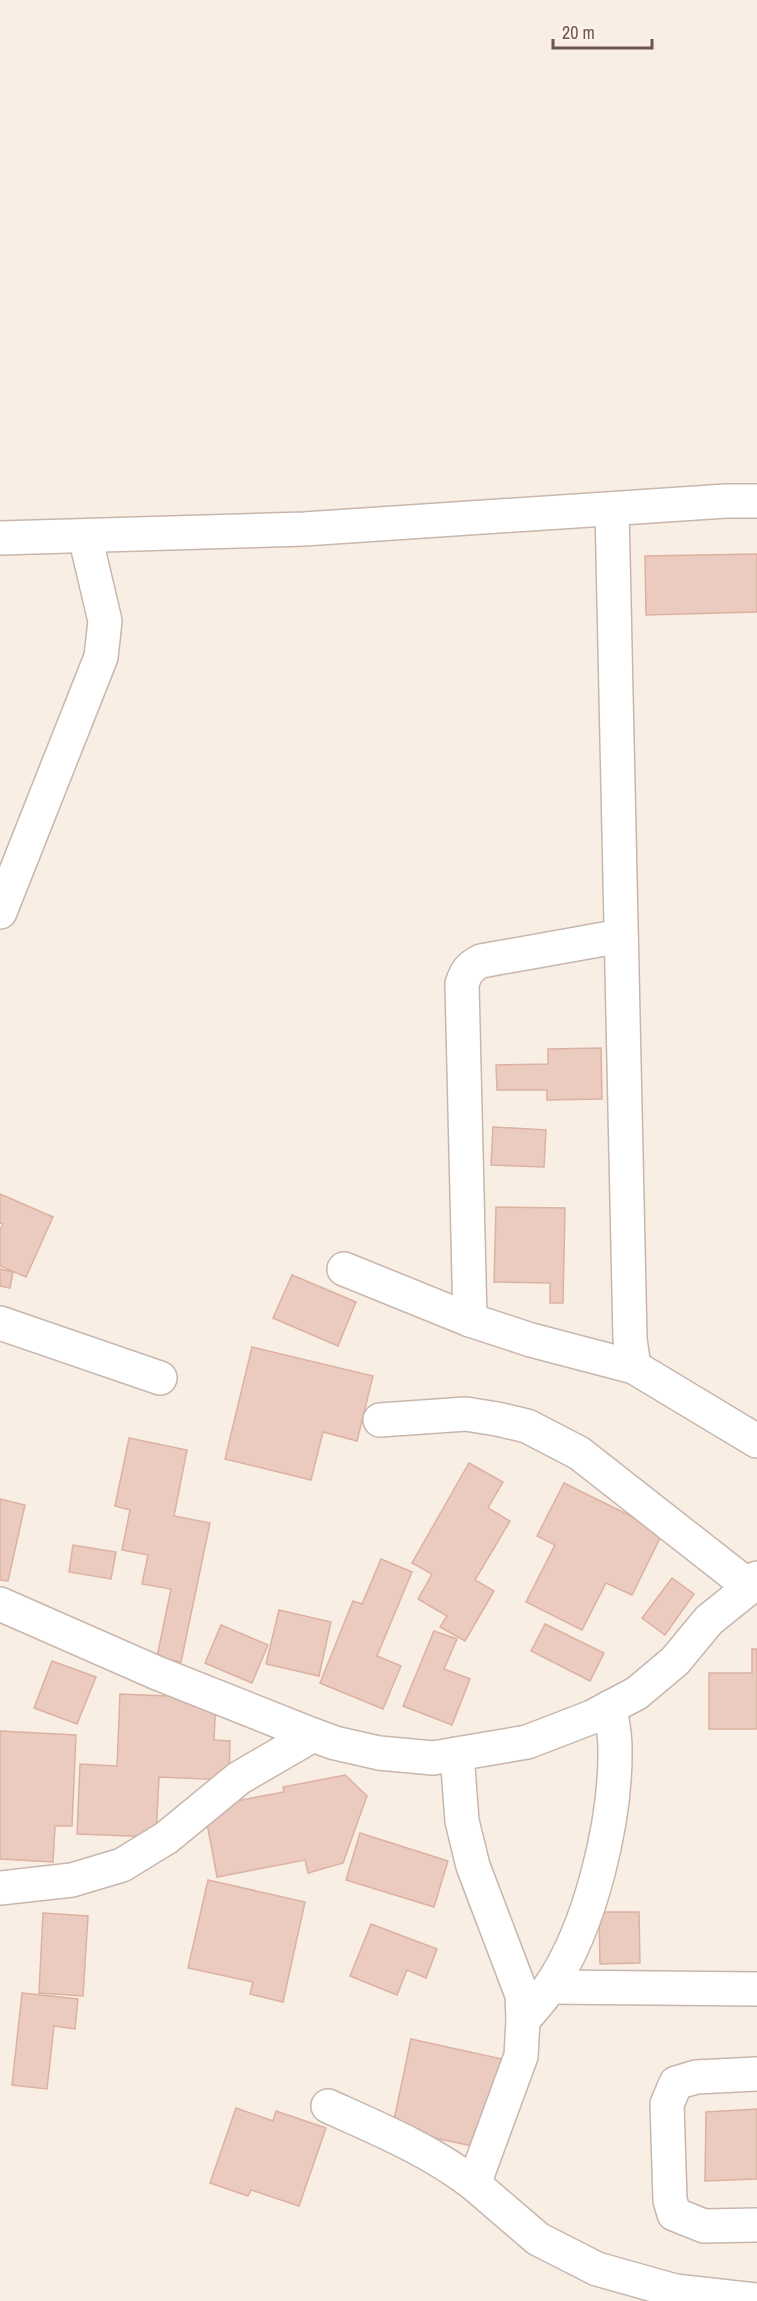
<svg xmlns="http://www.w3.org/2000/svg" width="757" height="2301" viewBox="0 0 757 2301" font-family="'Archivo Narrow',sans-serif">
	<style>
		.building { fill: #ebcbbf; stroke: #dcb1a1; stroke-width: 1.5 }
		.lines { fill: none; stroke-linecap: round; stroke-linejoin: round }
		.minor-casing { stroke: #c8b6ac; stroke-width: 36 }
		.minor { stroke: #fff; stroke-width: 33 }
	</style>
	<rect width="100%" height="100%" fill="#f9eee4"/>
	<g class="building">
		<path d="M757,554V612L646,615L645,556Z"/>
		<path d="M601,1048L602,1099L547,1100V1090H497L496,1065L548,1064V1049Z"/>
		<path d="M493,1127L546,1130L544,1167L491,1165Z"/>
		<path d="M0,1194L53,1217L26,1277L0,1266V1230L3,1224L0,1223Z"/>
		<path d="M496,1207L565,1208L563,1303H550V1283L494,1282Z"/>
		<path d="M0,1269L13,1272L10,1288L0,1286Z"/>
		<path d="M292,1275L356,1302L338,1346L273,1318Z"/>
		<path d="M252,1347L373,1376L357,1441L323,1432L311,1480L225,1459Z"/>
		<path d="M129,1438L187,1450L174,1516L210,1523L181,1662L157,1657L171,1589L142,1584L148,1555L122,1550L130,1510L115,1506Z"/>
		<path d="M469,1463L503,1482L488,1508L510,1521L475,1580L494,1591L465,1641L440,1627L447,1616L418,1599L432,1574L412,1563Z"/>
		<path d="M564,1483L663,1532L632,1595L606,1583L582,1630L526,1602L555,1545L537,1536Z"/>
		<path d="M0,1499L25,1505L8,1581L0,1580Z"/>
		<path d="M73,1545L116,1552L111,1579L69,1572Z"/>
		<path d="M381,1559L412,1572L377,1656L401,1666L383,1709L320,1683L353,1601L362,1604Z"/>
		<path d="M672,1578L694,1594L665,1635L642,1618Z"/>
		<path d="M279,1610L331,1622L319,1676L266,1664Z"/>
		<path d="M545,1624L604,1653L590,1681L531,1651Z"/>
		<path d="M221,1625L268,1645L252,1683L205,1663Z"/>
		<path d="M434,1631L457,1639L444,1669L470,1679L452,1725L403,1706Z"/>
		<path d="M752,1649H757V1729H709V1673H752Z"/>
		<path d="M52,1661L96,1677L77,1724L34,1708Z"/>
		<path d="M120,1694L216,1698L214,1740L230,1741L229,1780L159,1777L156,1837L77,1834L80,1764L117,1766Z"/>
		<path d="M0,1731L76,1735L72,1826H55L53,1862L0,1859Z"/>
		<path d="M345,1775L367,1796L343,1863L308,1873L305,1860L217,1877L204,1807L284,1792L283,1787Z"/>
		<path d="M360,1833L448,1861L434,1907L346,1880Z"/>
		<path d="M208,1880L305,1902L283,2002L250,1994L253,1982L188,1968Z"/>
		<path d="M599,1912H639L640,1963L600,1964Z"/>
		<path d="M43,1913L88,1916L83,1996L39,1993Z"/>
		<path d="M371,1924L437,1949L426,1978L407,1970L397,1995L350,1976Z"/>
		<path d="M22,1993L78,1999L75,2029L54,2026L47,2089L12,2085Z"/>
		<path d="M411,2039L502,2059L482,2148L392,2129Z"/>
		<path d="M236,2108L273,2121L276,2111L326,2128L299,2206L251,2190L248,2196L210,2183Z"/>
		<path d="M757,2109V2179L705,2181L706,2112Z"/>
	</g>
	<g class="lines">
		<g class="minor-casing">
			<g id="minor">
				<path d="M612,509L630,1339L634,1367"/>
				<path d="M0,538L304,529L726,501H757"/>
				<path d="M0,912L101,657L105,621L85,536"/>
				<path d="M344,1269L470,1320L531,1340L634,1367L757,1441"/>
				<path d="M470,1320L462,984C466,972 469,967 481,961L621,936"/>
				<path d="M0,1323L160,1378"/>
				<path d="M380,1420L466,1414L497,1419L527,1426L579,1453L750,1587"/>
				<path d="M0,1604L157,1673L313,1735L335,1743L379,1753L433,1758L527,1742L592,1717L637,1693L675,1661L709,1620L750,1587L757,1578"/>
				<path d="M457,1754L462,1821L473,1866L522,1995L523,2020L521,2056L474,2184L538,2239L597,2269L675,2291L757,2300"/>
				<path d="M0,1888L72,1880L122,1865L166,1838L239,1778L313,1735"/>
				<path d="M550,1987L757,1989"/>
				<path d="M523,2020C532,2010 542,1999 549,1988C591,1928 616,1820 615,1748C615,1734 612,1720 610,1707"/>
				<path d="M757,2074L696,2077L676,2083L667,2104L670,2200L674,2214L704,2226L757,2225"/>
				<path d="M328,2106C379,2129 430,2150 474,2184"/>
			</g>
		</g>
		<use href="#minor" class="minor"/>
	</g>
	<path d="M553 39v9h99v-9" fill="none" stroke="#6e554d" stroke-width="3"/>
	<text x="562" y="39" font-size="18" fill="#6e554d" stroke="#fdf3e9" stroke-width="4.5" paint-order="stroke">20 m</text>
</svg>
